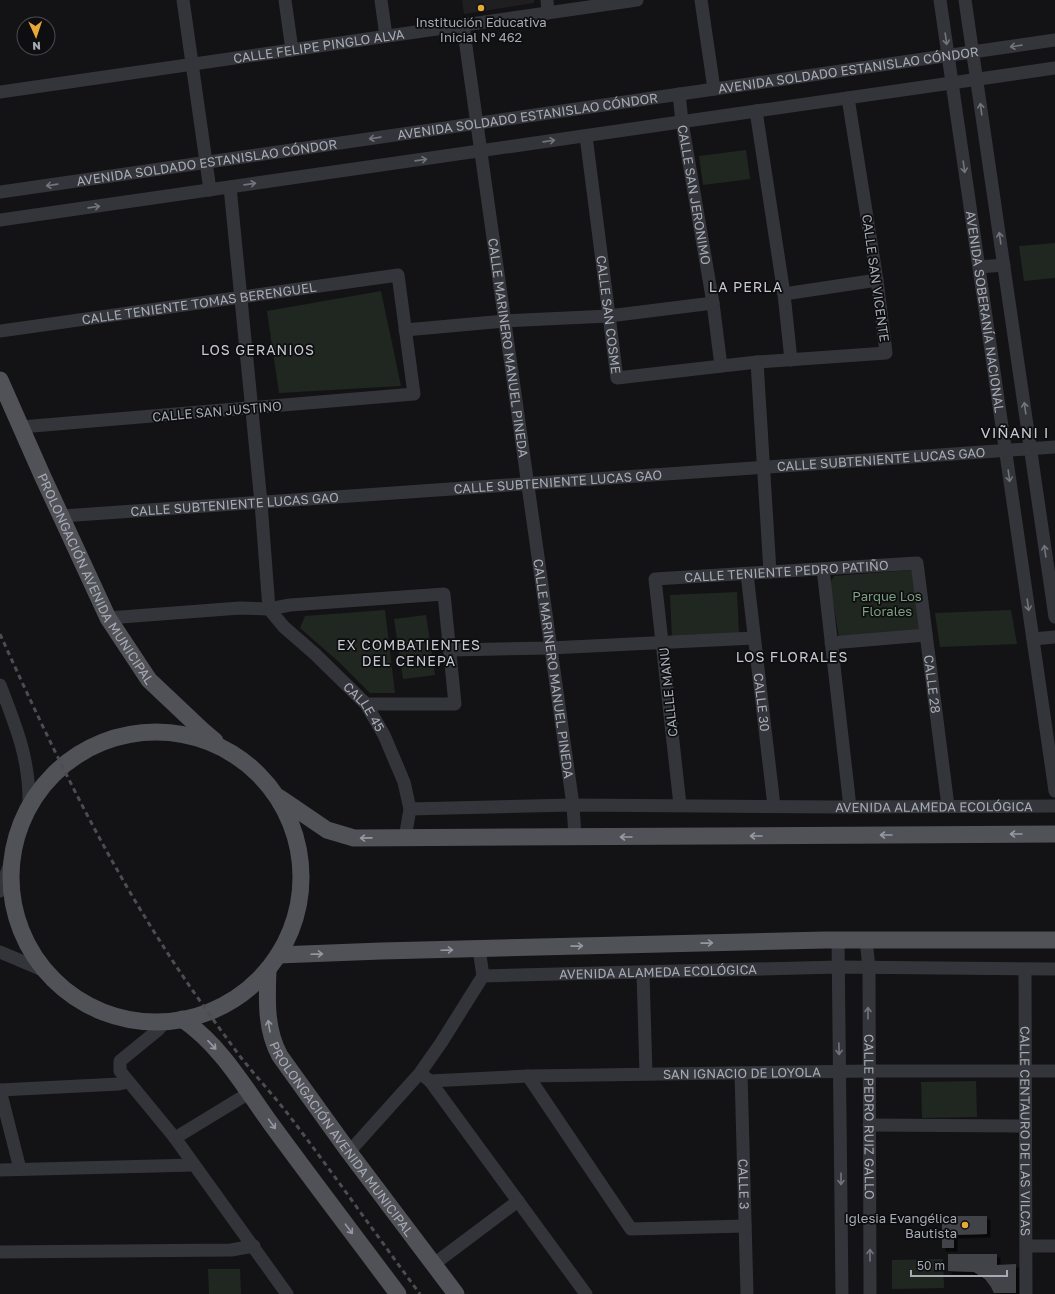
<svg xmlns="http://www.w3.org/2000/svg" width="1055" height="1294" viewBox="0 0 1055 1294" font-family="'Golos Text',sans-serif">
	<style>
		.built { fill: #1f1f22 }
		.green { fill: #202720 }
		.building { fill: #424348; filter: url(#shadow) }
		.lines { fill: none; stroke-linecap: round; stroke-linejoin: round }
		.minor { stroke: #34353a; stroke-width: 13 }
		.major { stroke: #515258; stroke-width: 17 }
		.rail { stroke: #4c4d52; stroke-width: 3; stroke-dasharray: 5 4; stroke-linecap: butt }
		.oneway { stroke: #73757d }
		.oneway2 { stroke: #9598a2 }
		.poi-dot { fill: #e7aa39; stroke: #0e0e10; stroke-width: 1.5 }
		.labels { text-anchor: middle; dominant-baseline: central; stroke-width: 3.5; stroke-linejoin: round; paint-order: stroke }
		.poi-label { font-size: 13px; fill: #a6aab4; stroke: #0e0e10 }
		.street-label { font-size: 13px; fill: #a6aab4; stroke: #0e0e10 }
		.park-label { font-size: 13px; fill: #7e9f7f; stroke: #0e0e10 }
		.neighbourhood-label { font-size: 14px; letter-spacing: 1px; fill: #c6c9d1; stroke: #0e0e10 }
		.quarter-label { font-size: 15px; letter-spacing: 1px; fill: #c6c9d1; stroke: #0e0e10 }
	</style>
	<defs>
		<filter id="shadow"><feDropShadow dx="3.5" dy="3.5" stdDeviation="0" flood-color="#0009"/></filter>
	</defs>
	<rect width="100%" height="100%" fill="#131315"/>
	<path class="built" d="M462,0H534V3L464,14Z"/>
	<g class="green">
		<path d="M746,150L750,179L703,185L699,156Z"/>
		<path d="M1055,243V278L1024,281L1019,246Z"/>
		<path d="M381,291L401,386L279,393L267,311Z"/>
		<path d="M910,570L916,574L921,633L839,638L830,583L834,576Z"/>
		<path d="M737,592L739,634L672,638L670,595Z"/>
		<path d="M385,610L395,693H370L339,662L300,628L305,616Z"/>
		<path d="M1011,610L1017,644L940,647L935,613Z"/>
		<path d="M426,615L435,675L403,679L394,619Z"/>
		<path d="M976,1081L977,1117L922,1118L921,1082Z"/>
		<path d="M943,1259L944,1288L892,1289V1260Z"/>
		<path d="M208,1269H240L241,1294H209Z"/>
	</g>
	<g class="building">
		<path d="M942,1216H987V1234L954,1235V1248H942Z"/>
		<path d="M948,1254H997V1265L1016,1264V1293H994L991,1287L985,1279L974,1272L948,1271Z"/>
	</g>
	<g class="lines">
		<g class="minor">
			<path d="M183,0L210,190"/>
			<path d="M285,0L292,50"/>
			<path d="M381,0L386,36"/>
			<path d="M547,0L548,13"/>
			<path d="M701,0L714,89"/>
			<path id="s1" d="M940,0L1055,791"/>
			<path d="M965,0L1055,617"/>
			<path id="s2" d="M463,25L573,805L575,837"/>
			<path id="s3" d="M0,92L637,0"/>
			<path id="s4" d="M679,94L682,122L713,303L721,366"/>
			<path d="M756,111L784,294L791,360"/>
			<path id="s5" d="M586,136L617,378L757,362L886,353L877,280L848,98"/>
			<path d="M230,187L261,503L269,609"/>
			<path id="s6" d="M0,192L1055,40"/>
			<path d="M0,220L1055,68"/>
			<path d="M979,267L1004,265"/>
			<path d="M784,294L877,280"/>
			<path d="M405,330L505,321L609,316L713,303"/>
			<path id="s7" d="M0,331L398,275L414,394L21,427"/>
			<path d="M757,362L770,572"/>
			<path id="s8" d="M62,516L1055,447"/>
			<path d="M823,569L850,807"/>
			<path id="s9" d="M747,574L774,806"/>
			<path id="s10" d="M269,609L284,627L315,654L366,704L384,735L404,782L410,809L405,838"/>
			<path d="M108,618L240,608L269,609L290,605L444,594L455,704H366"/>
			<path d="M1033,639L1055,637"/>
			<path d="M831,643L926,635"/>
			<path d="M450,650L550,648L754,638"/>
			<path d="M0,685C16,726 30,760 29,805"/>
			<path id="s11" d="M680,805L655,579L917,563L948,806"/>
			<path id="s12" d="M410,809L573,805L836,807L1055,806"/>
			<path d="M0,891L11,861"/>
			<path d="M838,940L842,1294"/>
			<path id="s13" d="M866,940L869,968L870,1294"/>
			<path d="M479,949L483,976"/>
			<path d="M0,952L45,971"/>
			<path id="s14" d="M1025,969L1026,1294"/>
			<path d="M643,973L646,1074"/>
			<path d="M166,1021L158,1030L120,1061V1071L175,1138L287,1294"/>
			<path id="s15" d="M741,1073L747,1294"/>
			<path d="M528,1076L631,1229L745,1226"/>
			<path d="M425,1077L430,1081L586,1294"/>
			<path id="s16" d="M430,1081L528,1076L868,1071H1055"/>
			<path d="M0,1090L119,1084L128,1082"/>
			<path d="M0,1090L20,1169"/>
			<path d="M869,1125L1025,1126"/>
			<path d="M175,1138L249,1093"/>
			<path id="s17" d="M349,1152L420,1073L441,1043L483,976L838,967L1055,969"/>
			<path d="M0,1170L194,1165"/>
			<path d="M1026,1246H1055"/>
			<path d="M0,1252L231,1250L254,1246"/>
			<path d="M434,1264L518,1201"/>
		</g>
		<g class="major">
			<path id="s18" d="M0,380L42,475L108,618L149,680L202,730L215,741"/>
			<circle cx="156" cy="877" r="145"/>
			<path d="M280,798L327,830L354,838L1055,834"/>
			<path d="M278,955L381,951L825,940H1055"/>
			<path id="s19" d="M268,969C267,999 265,1029 280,1056L349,1152L456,1294"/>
			<path d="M182,1019C222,1046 246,1090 274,1128C315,1184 357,1239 398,1294"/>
		</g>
		<path class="rail" d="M0,634C47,738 97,842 158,938C183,978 211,1017 239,1055C257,1078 277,1099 294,1122C337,1179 378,1237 420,1294"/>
	</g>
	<defs><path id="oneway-shaft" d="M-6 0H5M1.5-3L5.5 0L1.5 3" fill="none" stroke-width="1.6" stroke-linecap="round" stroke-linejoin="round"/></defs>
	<g class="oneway">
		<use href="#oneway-shaft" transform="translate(946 39) rotate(82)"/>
		<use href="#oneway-shaft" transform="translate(1016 46) rotate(172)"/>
		<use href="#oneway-shaft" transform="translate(981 109) rotate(-98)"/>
		<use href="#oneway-shaft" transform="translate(375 138) rotate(172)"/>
		<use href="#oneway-shaft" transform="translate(549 141) rotate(-8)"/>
		<use href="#oneway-shaft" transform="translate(421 160) rotate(-8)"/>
		<use href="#oneway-shaft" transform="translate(964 167) rotate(82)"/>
		<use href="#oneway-shaft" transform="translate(250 184) rotate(-8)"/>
		<use href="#oneway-shaft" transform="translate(52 185) rotate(172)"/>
		<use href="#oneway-shaft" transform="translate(94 207) rotate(-8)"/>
		<use href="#oneway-shaft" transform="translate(1000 238) rotate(-98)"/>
		<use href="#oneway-shaft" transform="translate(1025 408) rotate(-98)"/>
		<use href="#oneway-shaft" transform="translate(1009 476) rotate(82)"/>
		<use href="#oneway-shaft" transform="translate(1045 551) rotate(-98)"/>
		<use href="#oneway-shaft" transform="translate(1028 605) rotate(82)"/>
		<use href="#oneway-shaft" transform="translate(868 1013) rotate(-90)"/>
		<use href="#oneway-shaft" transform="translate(839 1049) rotate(89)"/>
		<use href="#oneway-shaft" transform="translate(841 1179) rotate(90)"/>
		<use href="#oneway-shaft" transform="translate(870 1255) rotate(-90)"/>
	</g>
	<g class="oneway2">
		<use href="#oneway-shaft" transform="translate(1016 834) rotate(180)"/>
		<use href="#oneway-shaft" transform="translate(886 835) rotate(180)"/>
		<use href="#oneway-shaft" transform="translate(756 836) rotate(180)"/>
		<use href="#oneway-shaft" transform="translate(626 837) rotate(180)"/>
		<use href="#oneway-shaft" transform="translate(366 838) rotate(179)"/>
		<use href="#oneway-shaft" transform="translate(707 943) rotate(-1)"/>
		<use href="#oneway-shaft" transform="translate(577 946) rotate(-1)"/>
		<use href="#oneway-shaft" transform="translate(447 950) rotate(-2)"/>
		<use href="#oneway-shaft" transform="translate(317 954) rotate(-2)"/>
		<use href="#oneway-shaft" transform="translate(269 1026) rotate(-99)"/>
		<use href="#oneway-shaft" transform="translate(212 1045) rotate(47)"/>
		<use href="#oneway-shaft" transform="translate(272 1124) rotate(54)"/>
		<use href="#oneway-shaft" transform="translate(349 1229) rotate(53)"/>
	</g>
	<g class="poi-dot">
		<circle cx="481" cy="8" r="4"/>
		<circle cx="965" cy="1225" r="4"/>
	</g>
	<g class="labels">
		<g class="poi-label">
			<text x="481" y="22">Institución Educativa<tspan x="481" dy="15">Inicial Nº 462</tspan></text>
			<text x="957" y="1218" text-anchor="end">Iglesia Evangélica<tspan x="957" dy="15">Bautista</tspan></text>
		</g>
		<g class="street-label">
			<text stroke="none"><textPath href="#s3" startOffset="322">CALLE FELIPE PINGLO ALVA</textPath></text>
			<text stroke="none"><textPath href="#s6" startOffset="857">AVENIDA SOLDADO ESTANISLAO CÓNDOR</textPath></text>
			<text stroke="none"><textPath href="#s6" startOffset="533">AVENIDA SOLDADO ESTANISLAO CÓNDOR</textPath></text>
			<text stroke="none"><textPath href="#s6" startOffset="209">AVENIDA SOLDADO ESTANISLAO CÓNDOR</textPath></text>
			<text stroke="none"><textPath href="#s4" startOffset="102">CALLE SAN JERONIMO</textPath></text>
			<text transform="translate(876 278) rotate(82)">CALLE SAN VICENTE</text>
			<text stroke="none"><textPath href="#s7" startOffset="201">CALLE TENIENTE TOMAS BERENGUEL</textPath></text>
			<text stroke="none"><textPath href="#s1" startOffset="315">AVENIDA SOBERANÍA NACIONAL</textPath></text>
			<text stroke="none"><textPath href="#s5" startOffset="180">CALLE SAN COSME</textPath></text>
			<text stroke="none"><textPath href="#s2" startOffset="326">CALLE MARINERO MANUEL PINEDA</textPath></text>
			<text transform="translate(217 411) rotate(-5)">CALLE SAN JUSTINO</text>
			<text stroke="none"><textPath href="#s8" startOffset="821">CALLE SUBTENIENTE LUCAS GAO</textPath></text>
			<text stroke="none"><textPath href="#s8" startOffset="497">CALLE SUBTENIENTE LUCAS GAO</textPath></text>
			<text stroke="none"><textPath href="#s8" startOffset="173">CALLE SUBTENIENTE LUCAS GAO</textPath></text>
			<text stroke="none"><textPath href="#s11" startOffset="359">CALLE TENIENTE PEDRO PATIÑO</textPath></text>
			<text stroke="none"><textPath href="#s18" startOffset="221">PROLONGACIÓN AVENIDA MUNICIPAL</textPath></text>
			<text stroke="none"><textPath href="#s2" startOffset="650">CALLE MARINERO MANUEL PINEDA</textPath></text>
			<text stroke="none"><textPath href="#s11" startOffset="612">CALLE 28</textPath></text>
			<text transform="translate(668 692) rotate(-96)">CALLLE MANU</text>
			<text stroke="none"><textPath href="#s9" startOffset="129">CALLE 30</textPath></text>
			<text stroke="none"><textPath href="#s10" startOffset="137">CALLE 45</textPath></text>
			<text stroke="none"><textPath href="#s12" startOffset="524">AVENIDA ALAMEDA ECOLÓGICA</textPath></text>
			<text stroke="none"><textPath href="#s17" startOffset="397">AVENIDA ALAMEDA ECOLÓGICA</textPath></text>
			<text stroke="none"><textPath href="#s16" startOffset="312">SAN IGNACIO DE LOYOLA</textPath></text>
			<text stroke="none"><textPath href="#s13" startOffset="177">CALLE PEDRO RUIZ GALLO</textPath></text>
			<text stroke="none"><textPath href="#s14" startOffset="162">CALLE CENTAURO DE LAS VILCAS</textPath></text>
			<text stroke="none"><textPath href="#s19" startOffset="192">PROLONGACIÓN AVENIDA MUNICIPAL</textPath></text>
			<text stroke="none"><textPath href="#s15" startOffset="111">CALLE 3</textPath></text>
		</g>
		<g class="park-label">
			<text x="887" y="596">Parque Los<tspan x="887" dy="15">Florales</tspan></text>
		</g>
		<g class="neighbourhood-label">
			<text x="746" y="286">LA PERLA</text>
			<text x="258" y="349">LOS GERANIOS</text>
			<text x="409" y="644">EX COMBATIENTES<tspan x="409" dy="16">DEL CENEPA</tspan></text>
			<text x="792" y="656">LOS FLORALES</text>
		</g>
		<g class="quarter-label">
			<text x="1015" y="432">VIÑANI I</text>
		</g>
	</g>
	<g transform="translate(36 36) rotate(177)"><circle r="19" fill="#0e0e10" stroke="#4b4c52"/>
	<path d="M0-3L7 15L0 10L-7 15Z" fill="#e7aa39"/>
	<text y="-6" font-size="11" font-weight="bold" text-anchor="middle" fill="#a6aab4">N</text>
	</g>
	<path d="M911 1270v6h96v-6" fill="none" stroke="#a6aab4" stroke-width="2"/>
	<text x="917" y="1270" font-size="12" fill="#a6aab4" stroke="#0e0e10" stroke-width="3" paint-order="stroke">50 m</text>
</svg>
